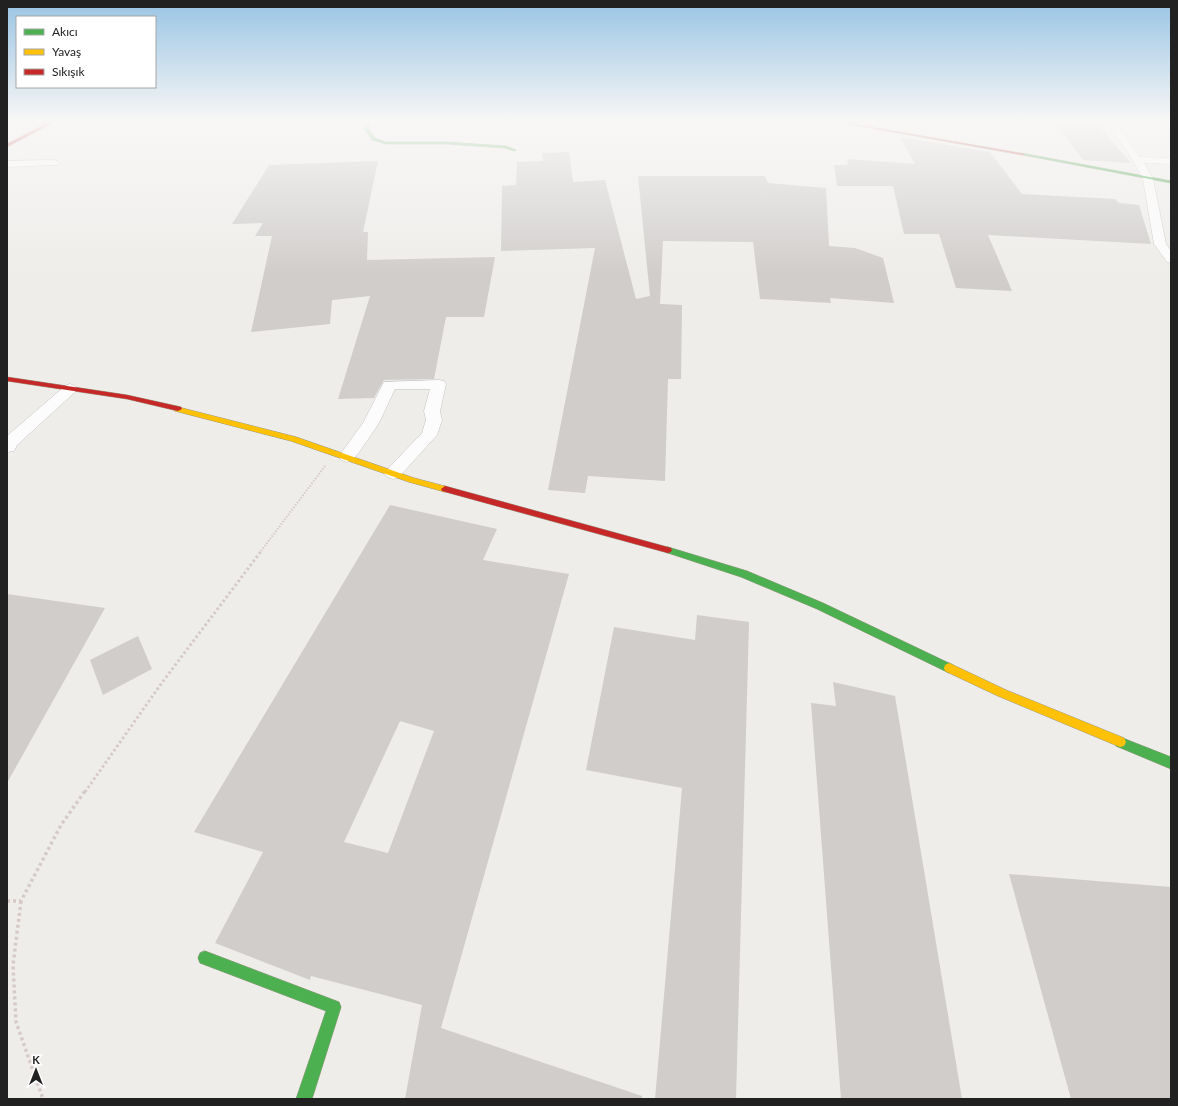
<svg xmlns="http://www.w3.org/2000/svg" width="1178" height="1106" viewBox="0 0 1178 1106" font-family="Lato,sans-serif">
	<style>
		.building { fill: #d0cdcb; fill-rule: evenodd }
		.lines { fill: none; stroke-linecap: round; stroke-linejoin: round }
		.street-casing { stroke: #c5c4c2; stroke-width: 1 }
		.fast-casing { stroke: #989783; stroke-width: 1 }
		.slow-casing { stroke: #989783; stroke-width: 1 }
		.jam-casing { stroke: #989783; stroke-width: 1 }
		.path-far2 { stroke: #d6cac9; stroke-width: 2; stroke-dasharray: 1.5 1.5; stroke-linecap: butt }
		.path-far1 { stroke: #d6cac9; stroke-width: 3; stroke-dasharray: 2.5 2.5; stroke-linecap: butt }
		.path { stroke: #d6cac9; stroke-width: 3.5; stroke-dasharray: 3 3; stroke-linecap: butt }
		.street { fill: #fdfcfc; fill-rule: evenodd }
		.fast { fill: #4caf50; fill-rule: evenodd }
		.slow { fill: #ffc107; fill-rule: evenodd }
		.jam { fill: #c62828; fill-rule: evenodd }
	</style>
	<rect width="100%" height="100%" fill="#efedea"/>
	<g class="building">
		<path d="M1054,121H1094L1131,163L1083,160Z"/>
		<path d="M900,137L990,152L1022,194L1115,199L1119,203L1139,205L1151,244L988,235L1012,291L956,288L939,234H904L893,186H837L834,165H848L847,159L915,164Z"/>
		<path d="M569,152L573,182L605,180L636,299L650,296L638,176H765L768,183L826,188L829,246L855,248L883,258L894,303L830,298L831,303L760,299L753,242L663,241L660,304L682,305L681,379H668L665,481L588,476L585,493L548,490L595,248L501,251L502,186L516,185L517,162L543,161L542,153Z"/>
		<path d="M378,161L363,232H368L367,260L495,257L484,317H446L434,379L384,380L374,398L338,399L370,296L332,300L330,324L251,332L272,236H255L263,223L232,224L269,165Z"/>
		<path d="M390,505L497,529L483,560L569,574L441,1028L642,1096V1099H405L422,1005L311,976L310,980L215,943L263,852L194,832ZM400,721L434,731L388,853L344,842Z"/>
		<path d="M7,594L105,608L7,783Z"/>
		<path d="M697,615L749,622L736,1099H655L682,788L586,770L614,627L695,640Z"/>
		<path d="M138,636L152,669L103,695L90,660Z"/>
		<path d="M833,682L895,696L962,1099H841L811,703L836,706Z"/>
		<path d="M1009,874L1171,887V1099H1071Z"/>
	</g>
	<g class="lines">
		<g class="street-casing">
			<g id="street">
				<path d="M1110,121H1118L1119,128L1140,157L1171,158V164L1144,163L1153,179L1166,244L1171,251V263L1167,262L1154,244L1143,179L1132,159L1111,128Z"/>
				<path d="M54,160L57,161L59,163L57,165L7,167V161Z"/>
				<path d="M439,380L444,381L446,384L440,411L442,420L437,435L399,477L393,479L387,477L384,473L422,433L426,420L424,411L430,389H395L379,423L360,451L353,460L347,462L341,460L339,456L363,423L384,382Z"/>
				<path d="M70,384L75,386L77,389L75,392L17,445L14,451L7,452V436L65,386Z"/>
			</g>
		</g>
		<g class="fast-casing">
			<g id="fast">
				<path d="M369,121H373L368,128L375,138L386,142H447L506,146L516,150L514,151L505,148L447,144H386L372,140L364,128Z"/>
				<path d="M1021,153L1171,181V183L1023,155Z"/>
				<path d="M668,547L747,571L823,603L953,665L954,668L953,671L949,673L945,671L817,609L741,577L665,552L664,550L665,548Z"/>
				<path d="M1120,737L1171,757V769L1116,746L1114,742L1116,738Z"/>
				<path d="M205,951L339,1002L341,1007L312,1099H296L326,1011L200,963L198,958L200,953Z"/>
			</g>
		</g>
		<g class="slow-casing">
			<g id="slow">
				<path d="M175,407H178L296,437L414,478L448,487L449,489L445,492L409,482L291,441L175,411Z"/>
				<path d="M949,663L1006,690L1124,738L1126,742L1124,746L1120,747L998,696L945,671L944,668L945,665Z"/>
			</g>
		</g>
		<g class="jam-casing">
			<g id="jam">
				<path d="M52,121H56L7,147V144Z"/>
				<path d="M831,121H837L1025,154L1023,155Z"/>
				<path d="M7,377L127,395L181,407L182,409L178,411L127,399L7,381Z"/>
				<path d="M445,486L671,548L672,550L671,552L668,553L442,491L441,489Z"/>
			</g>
		</g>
		<path class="path-far2" d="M261,551L325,466"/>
		<path class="path-far1" d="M85,792L161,684L262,550"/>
		<g class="path">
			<path d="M7,901H21L61,825L85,791"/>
			<path d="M21,901L13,965L16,1022L43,1099"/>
		</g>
		<use href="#street" class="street"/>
		<use href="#fast" class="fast"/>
		<use href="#slow" class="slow"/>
		<use href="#jam" class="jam"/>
	</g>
	<linearGradient id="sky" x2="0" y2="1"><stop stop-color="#99c4e4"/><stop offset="0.44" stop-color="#f8f7f6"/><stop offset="1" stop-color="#f8f7f6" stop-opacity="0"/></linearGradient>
	<rect width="1178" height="275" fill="url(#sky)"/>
	<rect width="1178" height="1106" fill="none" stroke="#212121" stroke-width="16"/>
	<rect x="16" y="16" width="140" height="72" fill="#ffffff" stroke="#a6a6a6"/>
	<rect x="24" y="29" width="20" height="6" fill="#4caf50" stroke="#a6a6a6"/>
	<text x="52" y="36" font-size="12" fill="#212121">Akıcı</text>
	<rect x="24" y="49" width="20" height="6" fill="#ffc107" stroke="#a6a6a6"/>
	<text x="52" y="56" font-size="12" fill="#212121">Yavaş</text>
	<rect x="24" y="69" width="20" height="6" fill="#c62828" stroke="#a6a6a6"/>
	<text x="52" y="76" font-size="12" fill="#212121">Sıkışık</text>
	<g transform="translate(36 1070)" stroke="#ffffff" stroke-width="3" paint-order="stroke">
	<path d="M0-3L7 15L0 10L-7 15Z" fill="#212121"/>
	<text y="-6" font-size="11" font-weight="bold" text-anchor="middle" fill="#212121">K</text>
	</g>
</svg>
